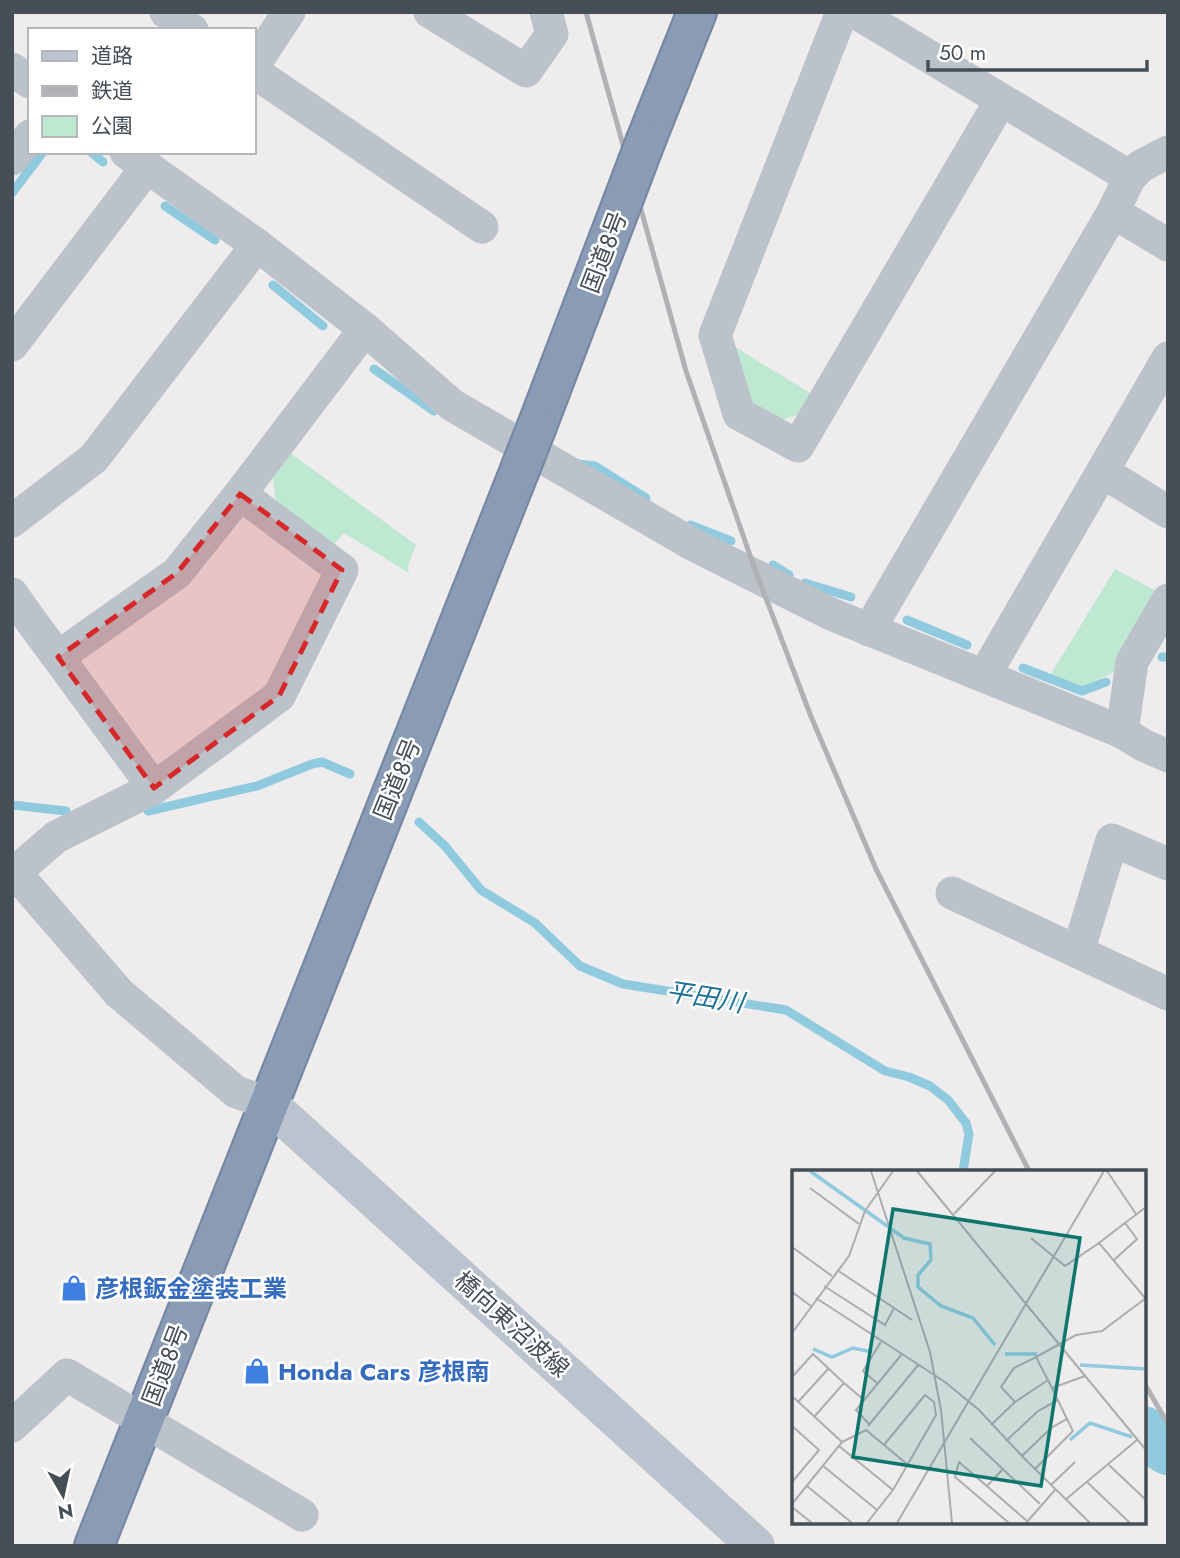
<svg xmlns="http://www.w3.org/2000/svg" width="1180" height="1558" viewBox="0 0 1180 1558" font-family="Jost,'Noto Sans JP',sans-serif">
	<style>
		.green { fill: #bee8d1 }
		.lines { fill: none; stroke-linecap: round; stroke-linejoin: round }
		.stream { stroke: #90cadf; stroke-width: 9 }
		.river { stroke: #90cadf; stroke-width: 52 }
		.highway-casing { stroke: #7486a1; stroke-width: 42 }
		.street { stroke: #bbc2c9; stroke-width: 33 }
		.secondary { stroke: #bbc3ce; stroke-width: 38 }
		.highway { stroke: #899bb5; stroke-width: 38 }
		.rail { stroke: #afb1b5; stroke-width: 5 }
		.highway-bridge-casing { stroke: #7486a1; stroke-width: 42; stroke-linecap: butt }
		.highway-bridge { stroke: #899bb5; stroke-width: 38 }
		.marked { fill: #d62828; fill-opacity: 0.2; stroke: #d62828; stroke-width: 5; stroke-dasharray: 14 9; stroke-linejoin: round }
		.labels { text-anchor: middle; dominant-baseline: central; stroke-width: 5; stroke-linejoin: round; paint-order: stroke }
		.street-label { font-size: 24px; fill: #464e56; stroke: #fff }
		.shop-label { font-size: 24px; font-weight: bold; fill: #366cbe; stroke: #fff; text-anchor: start }
		.water-label { font-size: 26px; font-style: italic; fill: #1d7293; stroke: #fff }
		.inset-river { fill: none; stroke: #90cadf; stroke-width: 3.5 }
		.inset-road { fill: none; stroke: #abadb0; stroke-width: 2 }
		.view { fill: #0f766e; fill-opacity: 0.15; stroke: #0f766e; stroke-width: 3.5 }
		.inset-edge { fill: none; stroke: #464e56; stroke-width: 3.5 }
	</style>
	<rect width="100%" height="100%" fill="#eeecec"/>
	<g class="green">
		<path d="M732,345L815,396L804,413L777,421C742,402 742,380 732,345Z"/>
		<path d="M289,452L416,545L408,565L409,573L344,533L334,544L276,503L272,472Z"/>
		<path d="M1115,569L1156,591L1117,671L1082,687L1051,674Z"/>
	</g>
	<g class="lines">
		<g class="stream">
			<path d="M91,152L103,162"/>
			<path d="M12,193L43,152"/>
			<path d="M165,206L215,240"/>
			<path d="M273,285L323,326"/>
			<path d="M374,369L434,411"/>
			<path d="M578,464L595,466L646,498"/>
			<path d="M690,525L731,541"/>
			<path d="M773,565L789,575"/>
			<path d="M805,583L851,597"/>
			<path d="M907,620L967,645"/>
			<path d="M1162,657H1168"/>
			<path d="M1023,668L1082,691L1106,682"/>
			<path d="M12,805L66,811"/>
			<path d="M148,811L257,786L312,764L322,762L350,774"/>
			<path d="M419,822L445,846L481,890L535,923L580,966L623,984L786,1010L885,1071L909,1077L930,1086L948,1100L966,1123L969,1134L963,1171"/>
		</g>
		<path class="river" d="M1143,1432L1168,1449"/>
		<g class="highway-casing">
			<g id="highway">
				<path d="M646,140L697,12"/>
				<path d="M537,426L621,206"/>
				<path d="M94,1546L519,472"/>
			</g>
		</g>
		<g class="street">
			<path d="M166,12L192,30"/>
			<path d="M430,12L526,71L552,34L546,12"/>
			<path d="M842,12L715,335L739,414L798,446L1001,100"/>
			<path d="M855,12L1130,177L1141,166L1168,152"/>
			<path d="M254,65L289,12"/>
			<path d="M12,69L30,82"/>
			<path d="M254,72L482,227"/>
			<path d="M126,152L257,245L365,329L452,405L692,544L831,614L1122,732L1143,745L1168,756"/>
			<path d="M12,159L30,136"/>
			<path d="M1113,212L1168,245"/>
			<path d="M12,345L147,167"/>
			<path d="M1103,472L1168,512"/>
			<path d="M240,494L365,329"/>
			<path d="M12,521L94,458L257,245"/>
			<path d="M12,594L26,614L154,788L279,696L342,570L240,494L177,573L58,657"/>
			<path d="M869,630L1113,212L1130,177"/>
			<path d="M984,676L1168,358"/>
			<path d="M1122,732L1132,662L1168,600"/>
			<path d="M12,869L119,993L236,1092L268,1103"/>
			<path d="M12,875L56,837L154,788"/>
			<path d="M952,893L1168,994"/>
			<path d="M1078,952L1112,840L1168,864"/>
			<path d="M12,1426L67,1375L302,1515"/>
		</g>
		<path class="secondary" d="M268,1103L756,1546"/>
		<use href="#highway" class="highway"/>
		<g class="rail">
			<path d="M586,12L686,371L753,564L810,714L876,869L1029,1171"/>
			<path d="M1143,1381L1168,1424"/>
		</g>
		<g class="highway-bridge-casing">
			<g id="highway-bridge">
				<path d="M621,206L646,140"/>
				<path d="M519,472L537,426"/>
			</g>
		</g>
		<use href="#highway-bridge" class="highway-bridge"/>
	</g>
	<path class="marked" d="M240,494L342,570L279,696L154,788L58,657L177,573Z"/>
	<defs>
		<g id="shop-bare" transform="scale(2.1)"><path d="M-5-2.5h2.3a2.7 3.5 0 0 1 5.4 0H5L5.5 6h-11ZM-1.5-2.5h3a1.5 2.3 0 0 0-3 0Z" fill="#3f7fe0" stroke="#fff" stroke-width="2.5" paint-order="stroke"/></g>
	</defs>
	<g fill-rule="evenodd">
		<use href="#shop-bare" x="74" y="1288"/>
		<use href="#shop-bare" x="257" y="1371"/>
	</g>
	<g class="labels">
		<g class="street-label">
			<text transform="translate(604 252) rotate(-69)">国道8号</text>
			<text transform="translate(397 779) rotate(-68)">国道8号</text>
			<text transform="translate(512 1324) rotate(42)">橋向東沼波線</text>
			<text transform="translate(165 1365) rotate(-69)">国道8号</text>
		</g>
		<g class="shop-label">
			<text x="95" y="1288">彦根鈑金塗装工業</text>
			<text x="278" y="1371">Honda Cars 彦根南</text>
		</g>
		<g class="water-label">
			<text transform="translate(705 997) rotate(9)">平田川</text>
		</g>
	</g>
	<g transform="translate(792 1170)">
		<rect width="354" height="354" fill="#eeecec"/>
		<path class="inset-river" d="M18,1L112,68L138,74L139,90M139,90L126,105V117L149,136L181,148L203,175M21,179L40,187L61,178L80,182M213,184H245M288,195L354,199M278,270L298,253L340,267"/>
		<path class="inset-road" d="M79,1L138,182L149,240L160,353M125,1L234,134M315,1L344,44M18,18L67,54M162,44L203,1M333,53L354,37M239,68L273,96L307,73M0,77L40,106M322,90L345,69L333,53L307,73L353,128M45,100L120,150M32,116L93,155L102,138M0,122L19,136M24,128L153,212L187,240L230,286L259,258L275,249L281,261L243,299L230,286M234,134L354,280M0,163L57,86L73,41L101,1M244,187L284,165L310,161L354,128M0,207L21,184L52,213L22,247M256,210L223,232L209,217L222,198L244,187L260,218L275,249M52,213L72,230M85,213L71,201L89,172M260,218L293,206M0,226L50,272M6,232L37,198M77,254L64,240L110,184M199,255L223,232M0,256L27,280L0,312M76,256L127,194M178,268L248,334M214,271L246,241L266,230M47,276L101,320M30,295L85,340M317,295L354,330M243,299L298,353M295,312L338,353M259,315L283,292M15,316L60,353M195,316L211,299M273,330L345,270M0,334L50,272L74,260L115,294M0,337L20,353M75,353L101,320L144,245L142,232L133,225L92,275M105,353L312,1M217,353L163,307L167,292L235,351M234,353L263,320"/>
		<path class="view" d="M101,39L288,68L249,316L61,287Z"/>
		<rect width="354" height="354" class="inset-edge"/>
	</g>
	<rect width="1180" height="1558" fill="none" stroke="#464e56" stroke-width="28"/>
	<rect x="28" y="28" width="228" height="126" fill="#ffffff" stroke="#b5b8bb" stroke-width="2"/>
	<rect x="42" y="51" width="35" height="10" fill="#bbc3ce" stroke="#b5b8bb" stroke-width="2"/>
	<text x="91" y="63" font-size="21" fill="#464e56">道路</text>
	<rect x="42" y="86" width="35" height="10" fill="#afb1b5" stroke="#b5b8bb" stroke-width="2"/>
	<text x="91" y="98" font-size="21" fill="#464e56">鉄道</text>
	<rect x="42" y="116" width="35" height="21" fill="#bee8d1" stroke="#b5b8bb" stroke-width="2"/>
	<text x="91" y="133" font-size="21" fill="#464e56">公園</text>
	<g transform="translate(63 1495) rotate(171)" stroke="#ffffff" stroke-width="5" paint-order="stroke">
	<path d="M0-5L12 26L0 18L-12 26Z" fill="#464e56"/>
	<text y="-10" font-size="19" font-weight="bold" text-anchor="middle" fill="#464e56">N</text>
	</g>
	<path d="M928 60v10h219v-10" fill="none" stroke="#464e56" stroke-width="3.5"/>
	<text x="939" y="60" font-size="21" fill="#464e56" stroke="#ffffff" stroke-width="5" paint-order="stroke">50 m</text>
</svg>
